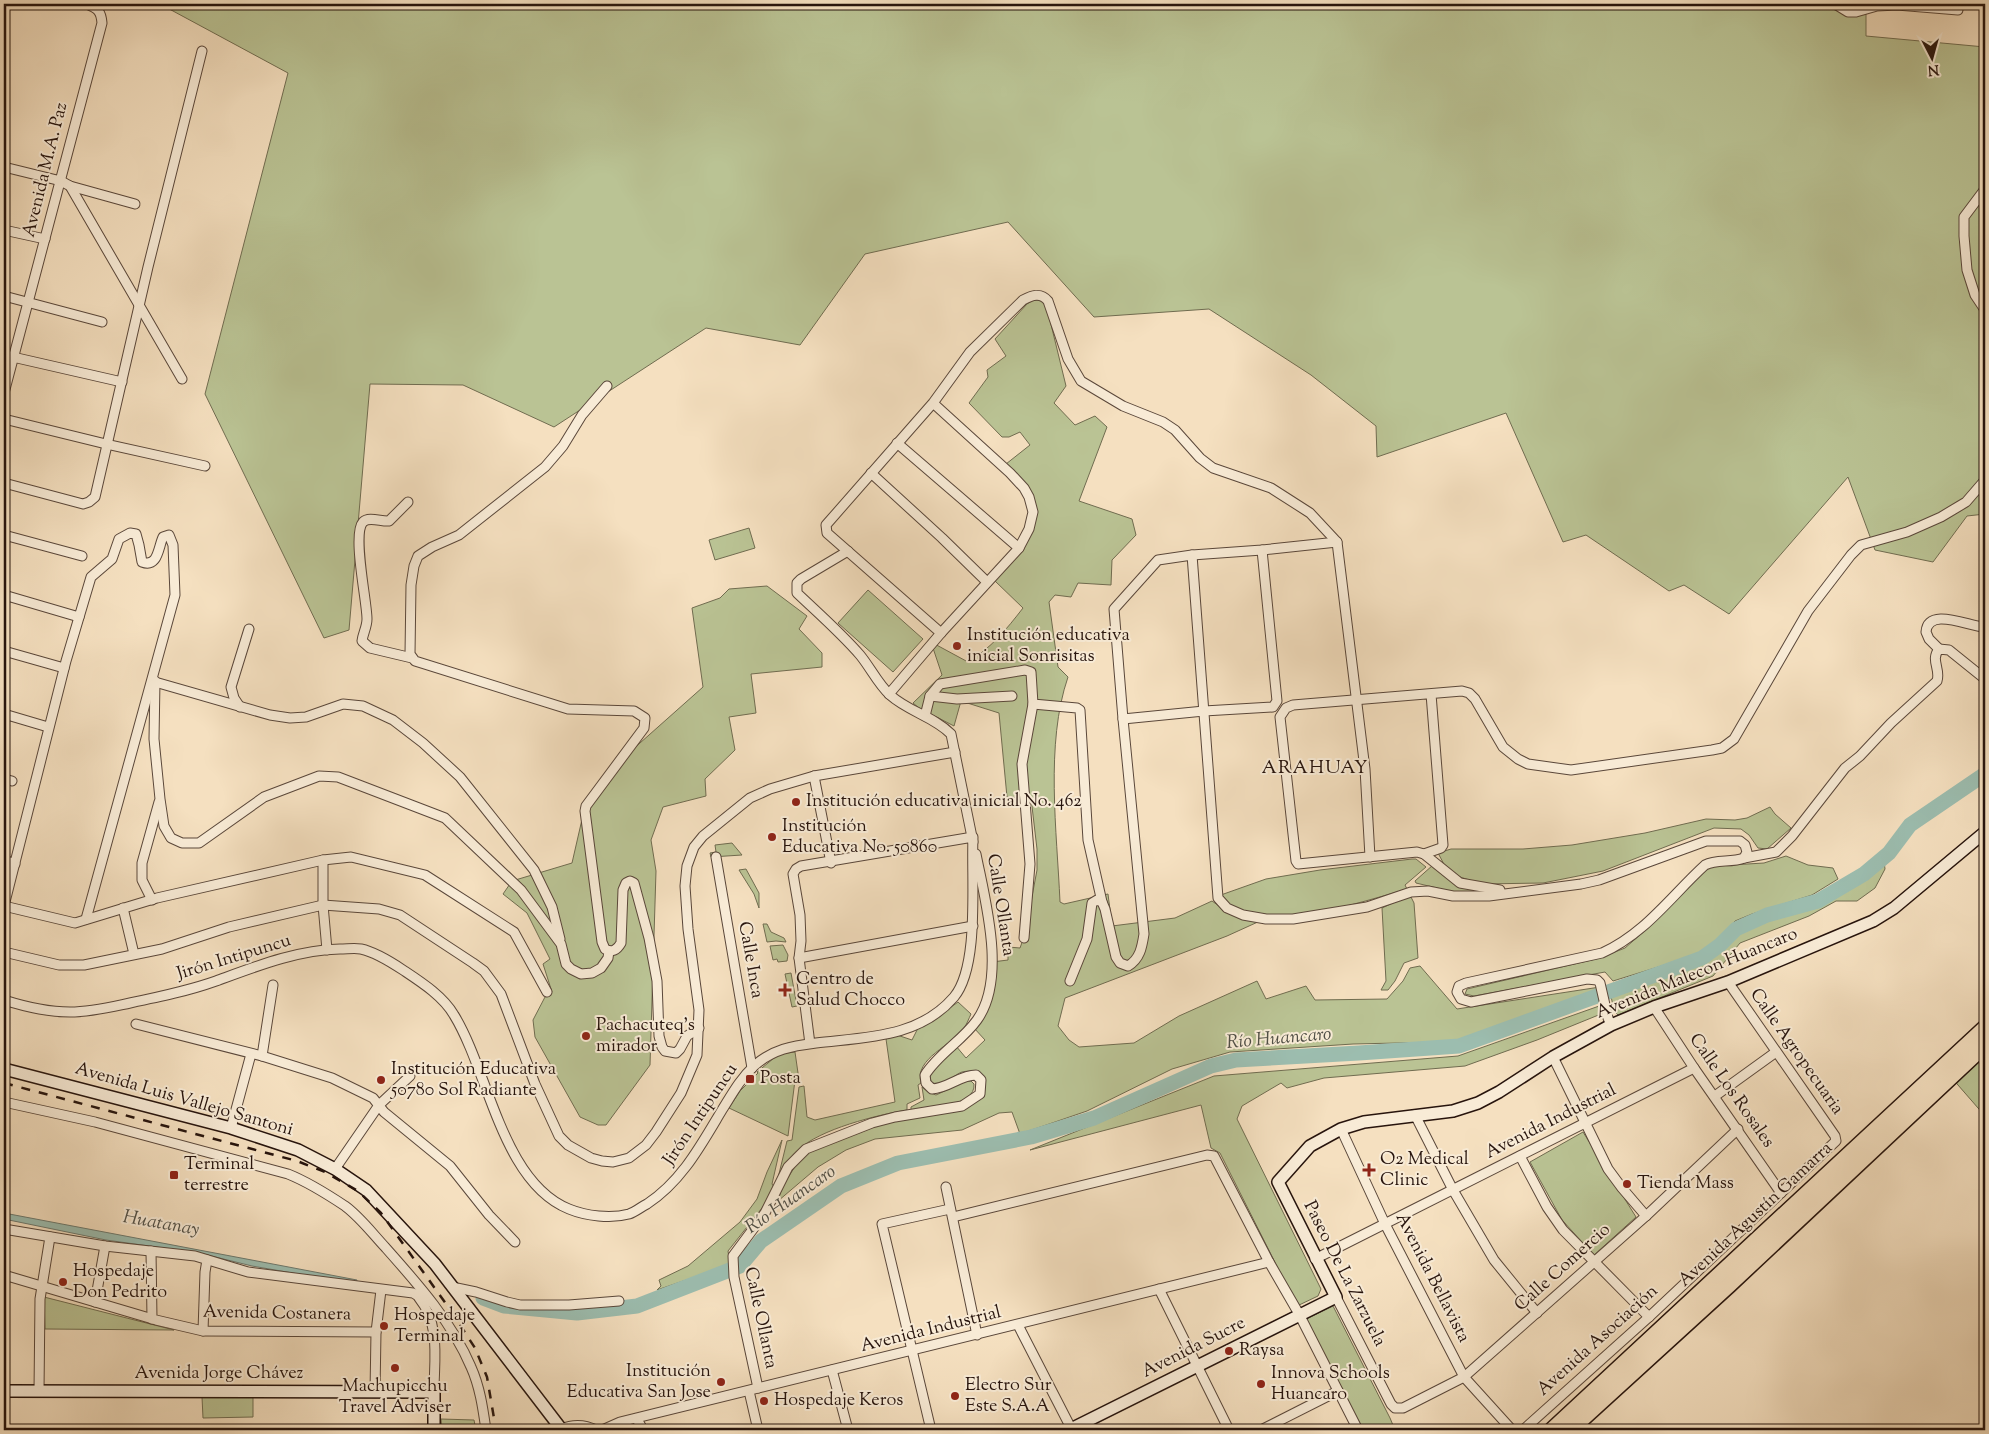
<svg xmlns="http://www.w3.org/2000/svg" width="1989" height="1434" viewBox="0 0 1989 1434" font-family="'Sorts Mill Goudy',serif">
	<style>
		.green { fill: #bac394; stroke: #706c50 }
		.water { fill: #9cbdaf; stroke: #6d796e }
		.lines { fill: none; stroke-linecap: round; stroke-linejoin: round }
		.river { stroke: #9cbdaf; stroke-width: 15 }
		.street-casing { stroke: #5a473a; stroke-width: 11 }
		.secondary-casing { stroke: #27140d; stroke-width: 14 }
		.highway-casing { stroke: #27140d; stroke-width: 18 }
		.street { stroke: #f8ebd6; stroke-width: 9 }
		.secondary { stroke: #f8ebd6; stroke-width: 11 }
		.highway { stroke: #f5e0c0; stroke-width: 15 }
		.rail { stroke: #27140d; stroke-width: 2.5; stroke-dasharray: 9 9; stroke-linecap: butt }
		.poi-dot { fill: #8f2418; stroke: #f8ebd6; stroke-width: 2 }
		.labels { text-anchor: middle; dominant-baseline: central; stroke-width: 4; stroke-linejoin: round; paint-order: stroke }
		.street-label { font-size: 18px; fill: #27140d; stroke: #f8ebd6 }
		.poi-label { font-size: 18px; fill: #27140d; stroke: #f8ebd6; text-anchor: start }
		.neighbourhood-label { font-size: 19px; letter-spacing: 1px; fill: #27140d; stroke: #f8ebd6 }
		.water-label { font-size: 19px; font-style: italic; fill: #504f46; stroke: #f8ebd6 }
	</style>
	<rect width="100%" height="100%" fill="#f5e0c0"/>
	<filter id="stains"><feTurbulence type="fractalNoise" baseFrequency=".004" numOctaves="4"/><feColorMatrix values="0 0 0 0 .2 0 0 0 0 .09 0 0 0 0 .02 0 0 0 .5 -.17"/></filter>
	<radialGradient id="worn" r=".72"><stop offset=".6" stop-color="#630" stop-opacity="0"/><stop offset="1" stop-color="#630" stop-opacity=".3"/></radialGradient>
	<g class="green">
		<path d="M160,4H1866V36L1985,47V514L1967,516L1933,562L1875,550L1848,477L1729,614L1684,585L1669,591L1586,535L1563,542L1506,413L1377,457L1376,426L1311,375L1209,309L1094,317L1008,222L865,254L800,345L706,328L554,427L463,385L370,384L349,630L324,638L205,394L288,73Z"/>
		<path d="M1033,300H1041L1047,308L1066,386L1054,403L1075,425L1095,416L1107,427L1079,501L1132,519L1136,535L1112,560L1111,585L1078,583L1071,597L1055,595L1049,602L1058,667L1068,677C1045,744 1057,832 1060,902L1064,904L1108,894L1112,926L1175,918L1212,901L1229,913L1260,921L1227,936L1065,998L1058,1026L1069,1040L1079,1047L1134,1043L1179,1016L1257,981L1266,999L1306,986L1315,1000L1387,999L1403,981L1410,968L1420,966L1457,1009L1600,987L1602,991L1463,1039L1442,1042L1353,1044L1230,1052L1172,1069L1087,1111L1020,1134L1012,1112L999,1113L962,1130L875,1139L846,1150L818,1167L778,1201L782,1187L796,1165L809,1152L887,1122L958,1111L970,1106L983,1092L975,1071C971,1071 966,1071 962,1072C951,1076 944,1089 931,1082L930,1075L931,1070L956,1046L966,1058L985,1040L974,1028L982,1018L992,962L1008,960V947L1020,948L1029,923L1031,902L1037,870V849L1031,798L1007,797L999,713L961,701L954,726L919,708L913,703L942,675L931,642L968,662C991,648 1006,630 1023,608L995,581L1012,561L1031,514L1024,487L1006,464L1030,445L1020,432L1009,437H1002L969,403L988,377L987,370L1006,356L995,339L1027,304Z"/>
		<path d="M749,528L755,548L715,560L709,540Z"/>
		<path d="M767,586L807,616L799,629L822,653V667L751,674L756,713L729,717L735,750L705,779L706,796L663,807L651,840L656,871L650,1065L606,1125H598L580,1117L535,1037L533,1020L545,997L552,992L543,964L550,959L527,913L503,894L512,881L572,863L583,815L631,751L703,687L692,608L720,598L729,589Z"/>
		<path d="M868,590L923,639L893,672L838,623Z"/>
		<path d="M1770,807L1775,814L1791,828L1767,849L1758,848L1749,835L1741,829L1714,828L1603,871L1543,883L1482,884L1460,877L1446,868L1438,853L1451,849H1523L1572,845L1645,833L1706,819L1735,820L1747,818Z"/>
		<path d="M732,843L742,855L711,857L710,853L716,852L715,845Z"/>
		<path d="M1786,856L1808,865L1833,868L1838,879L1812,895L1752,914L1735,921L1718,939L1700,954L1613,981L1605,972L1474,996L1465,994L1467,989L1600,958L1625,948L1649,927L1702,871L1714,866L1764,863Z"/>
		<path d="M1412,859H1416L1426,867L1405,885L1407,889C1370,900 1332,911 1294,917C1273,920 1232,913 1218,896L1266,879L1320,870Z"/>
		<path d="M1884,861L1885,869L1875,888L1857,901H1836L1809,916L1740,943L1713,976L1618,1015L1614,1011L1611,996L1709,960L1737,933L1762,920L1827,901L1866,878Z"/>
		<path d="M1433,865C1457,889 1467,891 1499,892L1466,895L1416,883L1415,881Z"/>
		<path d="M746,869L759,893V908L754,894L739,870Z"/>
		<path d="M1410,895L1414,903L1418,958L1404,963L1395,981L1388,990H1381L1386,981L1382,908Z"/>
		<path d="M763,924H767L771,932L784,938L786,942L776,941L767,942Z"/>
		<path d="M783,945L788,955L787,961L778,962L777,959L773,960L770,946Z"/>
		<path d="M791,973L797,1006L792,1007L785,974Z"/>
		<path d="M958,1002L971,1014C969,1018 967,1024 964,1028C952,1046 914,1058 921,1083L918,1085L920,1098L907,1104V1110C877,1115 820,1129 798,1150C788,1158 783,1171 777,1182L787,1141L792,1140L799,1087L804,1086L807,1117L815,1120L895,1102L886,1039L897,1035L912,1040L919,1026L932,1021Z"/>
		<path d="M1602,1005L1601,1014L1537,1040L1465,1066L1324,1078L1287,1088L1281,1083L1242,1106L1237,1119L1321,1289L1318,1296L1297,1306L1220,1153L1211,1148L1201,1105L1030,1150L1214,1076L1458,1056Z"/>
		<path d="M1985,1047V1116L1951,1077Z"/>
		<path d="M795,1052L799,1080H795L788,1136L729,1108L740,1091L758,1073L757,1072L779,1054Z"/>
		<path d="M966,1081H971L974,1084C976,1107 928,1107 911,1110V1107L924,1100L922,1087L928,1092L936,1095Z"/>
		<path d="M1583,1132L1636,1217L1594,1255L1562,1220L1530,1162Z"/>
		<path d="M782,1140L772,1184L774,1187L766,1203L728,1251L730,1265L657,1290L661,1286L659,1280L688,1266L740,1222L757,1199L767,1172Z"/>
		<path d="M44,1297L174,1330L45,1329Z"/>
		<path d="M1333,1306L1390,1418L1395,1430H1363L1304,1320Z"/>
		<path d="M202,1397H253V1417L203,1418Z"/>
		<path d="M441,1419L474,1420L476,1430H442Z"/>
	</g>
	<path class="water" d="M4,1213L357,1280L356,1284L252,1266L199,1253L106,1240L4,1219Z"/>
	<g class="lines">
		<path class="river" d="M483,1298L504,1306L577,1313L637,1306L740,1266L761,1241L841,1186L898,1163L1031,1137L1094,1118L1211,1066L1236,1060L1359,1053L1459,1046L1702,958L1720,945L1736,929L1767,915L1818,901L1864,874L1889,853L1910,825L1985,774"/>
		<g class="street-casing">
			<g id="street">
				<path d="M1835,4L1848,12H1856L1877,6L1897,5L1958,10"/>
				<path d="M4,11L5,4"/>
				<path d="M4,167L61,181L70,186L182,379"/>
				<path d="M70,186L135,204"/>
				<path d="M1985,189L1964,217V236L1967,270L1975,295L1985,310"/>
				<path d="M4,230L45,239"/>
				<path d="M4,296L102,322"/>
				<path d="M4,355L122,382"/>
				<path d="M607,386L582,415L563,446L545,467L459,535L432,547L418,556L414,566L411,585L410,654L415,661L568,709L634,711L645,718L644,728L586,806L585,811L602,942L605,949C612,953 617,950 621,943L623,890L626,883L630,881L634,883L649,938L657,981L659,1036L662,1047L665,1051L676,1053L680,1049L687,1036L699,1028"/>
				<path d="M4,393L102,23C101,11 98,9 87,4"/>
				<path d="M933,403L1010,473L1024,488L1029,497L1033,512L1029,529L1019,548L941,633L827,533L826,525L933,403L970,352L1023,300C1032,295 1041,292 1048,301L1068,359L1081,381L1123,406L1163,422L1175,430L1200,458L1213,468L1271,488L1310,513L1337,542L1365,769L1370,857"/>
				<path d="M4,419L106,444L205,466"/>
				<path d="M897,443L1019,548"/>
				<path d="M871,473L942,538L987,582"/>
				<path d="M4,483L83,504L89,502L95,497L148,267L202,51"/>
				<path d="M408,502L389,521C382,522 369,516 363,522C352,534 367,601 367,619C367,627 363,633 362,641L370,648L412,658"/>
				<path d="M4,535L82,556"/>
				<path d="M848,551L801,579L797,583V593C818,613 841,633 860,655C870,667 878,684 890,695C909,712 933,716 951,734L973,842"/>
				<path d="M1192,555L1218,898L1227,908L1243,915L1266,919H1293L1367,907L1411,892L1428,891L1453,896H1489L1581,884L1599,880L1706,841H1740L1745,845L1747,852L1744,858C1731,863 1717,859 1705,865C1672,895 1645,934 1602,953L1466,983L1459,986L1457,992L1461,999L1471,1002L1587,979L1597,980L1600,983L1608,1018L1611,1025"/>
				<path d="M4,595L79,617"/>
				<path d="M1939,649L1929,639L1926,632C1928,606 1970,627 1985,627"/>
				<path d="M4,651L64,668"/>
				<path d="M155,681L154,739L160,799L164,826L171,838L182,843H199L264,797L319,776L338,777L445,818L521,890L561,944L566,964L571,969L581,974L592,973L601,968L608,958L609,951"/>
				<path d="M155,682L270,715L290,718L306,717L343,704L363,706L393,720L423,743L460,777L534,870L552,907L560,939"/>
				<path d="M889,694L941,633"/>
				<path d="M1431,694L1443,845L1441,848L1424,854L1417,852L1298,864L1296,861L1280,717L1286,708L1293,705L1462,691L1469,693L1475,699L1503,747L1518,759L1528,764L1571,770L1712,750L1722,748L1734,739L1808,611L1851,555L1861,545L1907,532L1941,517L1966,502L1985,480"/>
				<path d="M930,696L957,699L1012,696"/>
				<path d="M240,707L234,698L231,687L249,629"/>
				<path d="M4,714L48,727"/>
				<path d="M925,716L930,696L940,684L1025,670L1031,672L1033,704L1077,708L1080,710L1088,840L1102,902"/>
				<path d="M1123,719L1204,711L1273,707L1277,701L1262,550"/>
				<path d="M814,776L831,863"/>
				<path d="M4,779L12,781"/>
				<path d="M1424,854L1460,883L1500,890"/>
				<path d="M716,857L752,1068"/>
				<path d="M1744,858L1776,852L1792,836L1845,768L1860,756L1891,723L1937,681C1941,669 1930,660 1939,649L1949,650L1985,679"/>
				<path d="M4,860L15,864"/>
				<path d="M323,860V905L327,950"/>
				<path d="M152,900L142,880V863L159,802"/>
				<path d="M4,906L66,661L91,577L112,559L119,539L130,533L136,534L139,545L142,562C158,568 158,548 163,537L169,535L173,545L175,595L86,919"/>
				<path d="M4,906L75,923L157,898L323,860L351,857L425,875L514,932L547,992"/>
				<path d="M123,908L134,954"/>
				<path d="M1024,938L1030,864L1022,764L1033,704"/>
				<path d="M4,952L59,965H84L162,949L229,927L323,905L379,909L400,915L473,963L484,971L501,994L535,1084L559,1136L568,1145L591,1158L602,1161L613,1162L629,1158L646,1145L656,1132L681,1093L697,1055L699,1010L688,929L685,886L687,866L694,847L703,836L750,798L770,789L814,776L955,752"/>
				<path d="M799,958L973,926"/>
				<path d="M1070,981L1087,939L1092,903L1097,900L1102,902L1105,909L1116,957L1120,963L1128,966C1140,959 1142,947 1144,934L1123,719L1114,609L1158,560L1192,555L1262,550L1337,542"/>
				<path d="M4,1000C26,1007 47,1012 70,1012C91,1012 111,1007 130,1003C159,997 188,991 216,981C257,966 297,950 340,949C347,949 355,948 361,949C375,952 391,962 403,970C421,982 443,996 454,1015C489,1072 502,1182 569,1209C586,1216 611,1219 629,1214C635,1212 641,1207 647,1204C682,1181 701,1145 722,1110C732,1094 740,1079 754,1066C773,1049 792,1046 816,1043C866,1037 919,1038 954,997C980,966 971,878 973,837L801,866L796,869L793,874L800,915L801,941L799,958L810,1044"/>
				<path d="M1654,1007L1694,1068L1781,1193"/>
				<path d="M136,1024L262,1056L332,1078L373,1098L384,1112L450,1166L489,1215L515,1242"/>
				<path d="M262,1056L273,985"/>
				<path d="M1553,1057L1608,1169L1622,1188L1646,1216"/>
				<path d="M1715,1096L1776,1052"/>
				<path d="M4,1102L95,1122L288,1174C308,1182 327,1194 345,1206C360,1217 372,1233 385,1247C417,1283 452,1322 471,1367C480,1387 483,1409 486,1430"/>
				<path d="M1415,1115L1453,1190L1494,1260L1537,1313"/>
				<path d="M231,1128L251,1054"/>
				<path d="M1341,1129L1385,1224L1464,1377L1512,1430"/>
				<path d="M1520,1156L1547,1207L1563,1230L1649,1317"/>
				<path d="M335,1169L379,1105L410,1076"/>
				<path d="M946,1187L977,1335"/>
				<path d="M953,1217L1207,1155L1214,1156L1269,1262L1299,1314L1358,1430"/>
				<path d="M4,1229L105,1246L195,1256L248,1272L413,1293L427,1301"/>
				<path d="M151,1251L152,1319"/>
				<path d="M1315,1259L1694,1068"/>
				<path d="M4,1275L156,1320L203,1331L376,1332L375,1392"/>
				<path d="M452,1287L476,1292L507,1302L520,1305H569L619,1301"/>
				<path d="M1159,1289L1229,1430"/>
				<path d="M1336,1297L1391,1404L1395,1408H1403L1464,1377L1646,1216L1738,1129"/>
				<path d="M419,1298C441,1325 434,1360 434,1392"/>
				<path d="M95,1302L105,1246"/>
				<path d="M1018,1325L1072,1430"/>
				<path d="M203,1331L205,1272L207,1260"/>
				<path d="M376,1332L381,1290"/>
				<path d="M832,1370L848,1430"/>
				<path d="M758,1388L734,1277L733,1256L765,1213L788,1167L806,1149L872,1123L895,1117L962,1106L980,1094L981,1080L976,1075C960,1075 949,1088 932,1089L926,1083L925,1075C938,1054 962,1041 977,1020C1007,978 985,900 976,854"/>
				<path d="M39,1391L40,1299L50,1237"/>
				<path d="M749,1391L758,1430"/>
				<path d="M637,1419L643,1430"/>
				<path d="M561,1429C573,1424 584,1424 596,1430"/>
				<path d="M602,1430L620,1422L1269,1262"/>
				<path d="M931,1430L882,1224L950,1209"/>
				<path d="M1261,1430L1338,1391"/>
				<path d="M1523,1430L1649,1317L1836,1141L1835,1136L1728,982"/>
			</g>
		</g>
		<g class="secondary-casing">
			<g id="secondary">
				<path d="M4,1069L231,1128L298,1150L335,1169L366,1190L435,1264L562,1430"/>
				<path d="M4,1391L434,1392V1430"/>
				<path d="M1069,1430L1336,1297L1278,1182L1310,1146L1341,1129L1364,1122L1453,1111L1478,1103L1499,1092L1553,1057L1611,1025L1654,1007L1728,982L1873,921L1894,908L1985,832"/>
			</g>
		</g>
		<g class="highway-casing">
			<g id="highway">
				<path d="M1552,1430L1985,1028"/>
				<path d="M1570,1430L1729,1285L1985,1045"/>
			</g>
		</g>
		<use href="#street" class="street"/>
		<use href="#secondary" class="secondary"/>
		<use href="#highway" class="highway"/>
		<path class="rail" d="M4,1083L297,1161L325,1172L358,1191L381,1213L449,1308L475,1348L487,1377L496,1430"/>
	</g>
	<g class="poi-dot">
		<circle cx="957" cy="646" r="5"/>
		<circle cx="796" cy="802" r="5"/>
		<circle cx="772" cy="837" r="5"/>
		<path d="M782.5 982.5h5v5h5v5h-5v5h-5v-5h-5v-5h5z"/>
		<circle cx="586" cy="1036" r="5"/>
		<rect x="745" y="1074" width="10" height="10" rx="2.5"/>
		<circle cx="381" cy="1080" r="5"/>
		<path d="M1366.5 1162.5h5v5h5v5h-5v5h-5v-5h-5v-5h5z"/>
		<rect x="169" y="1170" width="10" height="10" rx="2.5"/>
		<circle cx="1627" cy="1184" r="5"/>
		<circle cx="63" cy="1282" r="5"/>
		<circle cx="384" cy="1326" r="5"/>
		<circle cx="1229" cy="1351" r="5"/>
		<circle cx="395" cy="1368" r="5"/>
		<circle cx="721" cy="1382" r="5"/>
		<circle cx="1261" cy="1384" r="5"/>
		<circle cx="955" cy="1396" r="5"/>
		<circle cx="764" cy="1401" r="5"/>
	</g>
	<g class="labels">
		<g class="street-label">
			<text transform="translate(46 170) rotate(-76)">Avenida M.A. Paz</text>
			<text transform="translate(1000 905) rotate(81)">Calle Ollanta</text>
			<text transform="translate(234 958) rotate(-17)">Jirón Intipuncu</text>
			<text transform="translate(750 960) rotate(80)">Calle Inca</text>
			<text transform="translate(1697 974) rotate(-22)">Avenida Malecon Huancaro</text>
			<text transform="translate(1796 1052) rotate(55)">Calle Agropecuaria</text>
			<text transform="translate(1731 1091) rotate(55)">Calle Los Rosales</text>
			<text transform="translate(184 1100) rotate(16)">Avenida Luis Vallejo Santoni</text>
			<text transform="translate(701 1115) rotate(-56)">Jirón Intipuncu</text>
			<text transform="translate(1551 1122) rotate(-27)">Avenida Industrial</text>
			<text transform="translate(1756 1215) rotate(-43)">Avenida Agustín Gamarra</text>
			<text transform="translate(1563 1268) rotate(-42)">Calle Comercio</text>
			<text transform="translate(1344 1274) rotate(63)">Paseo De La Zarzuela</text>
			<text transform="translate(1432 1278) rotate(63)">Avenida Bellavista</text>
			<text transform="translate(277 1314) rotate(1)">Avenida Costanera</text>
			<text transform="translate(760 1318) rotate(78)">Calle Ollanta</text>
			<text transform="translate(931 1330) rotate(-14)">Avenida Industrial</text>
			<text transform="translate(1598 1341) rotate(-42)">Avenida Asociación</text>
			<text transform="translate(1194 1348) rotate(-27)">Avenida Sucre</text>
			<text x="219" y="1374">Avenida Jorge Chávez</text>
		</g>
		<g class="poi-label">
			<text x="967" y="636">Institución educativa<tspan x="967" dy="21">inicial Sonrisitas</tspan></text>
			<text x="806" y="802">Institución educativa inicial No. 462</text>
			<text x="782" y="827">Institución<tspan x="782" dy="21">Educativa No. 50860</tspan></text>
			<text x="796" y="980">Centro de<tspan x="796" dy="21">Salud Chocco</tspan></text>
			<text x="596" y="1026">Pachacuteq's<tspan x="596" dy="21">mirador</tspan></text>
			<text x="391" y="1070">Institución Educativa<tspan x="391" dy="21">50780 Sol Radiante</tspan></text>
			<text x="760" y="1079">Posta</text>
			<text x="1380" y="1160">O2 Medical<tspan x="1380" dy="21">Clinic</tspan></text>
			<text x="184" y="1165">Terminal<tspan x="184" dy="21">terrestre</tspan></text>
			<text x="1637" y="1184">Tienda Mass</text>
			<text x="73" y="1272">Hospedaje<tspan x="73" dy="21">Don Pedrito</tspan></text>
			<text x="394" y="1316">Hospedaje<tspan x="394" dy="21">Terminal</tspan></text>
			<text x="1239" y="1351">Raysa</text>
			<text x="711" y="1372" text-anchor="end">Institución<tspan x="711" dy="21">Educativa San Jose</tspan></text>
			<text x="1271" y="1374">Innova Schools<tspan x="1271" dy="21">Huancaro</tspan></text>
			<text x="965" y="1386">Electro Sur<tspan x="965" dy="21">Este S.A.A</tspan></text>
			<text x="395" y="1387" text-anchor="middle">Machupicchu<tspan x="395" dy="21">Travel Adviser</tspan></text>
			<text x="774" y="1401">Hospedaje Keros</text>
		</g>
		<g class="neighbourhood-label">
			<text x="1315" y="768">ARAHUAY</text>
		</g>
		<g class="water-label">
			<text transform="translate(1279 1039) rotate(-5)">Río Huancaro</text>
			<text transform="translate(791 1200) rotate(-35)">Río Huancaro</text>
			<text transform="translate(161 1224) rotate(10)">Huatanay</text>
		</g>
	</g>
	<rect width="1989" height="1434" fill="none" stroke="#f5e0c0" stroke-width="20"/>
	<rect x="5" y="5" width="1979" height="1424" fill="none" stroke="#27140d" stroke-width="2.5"/>
	<rect x="10" y="10" width="1969" height="1414" fill="none" stroke="#27140d"/>
	<g transform="translate(1932 58) rotate(174)" stroke="#f8ebd6" stroke-width="4" paint-order="stroke">
	<path d="M0-4L9 19L0 12L-9 19Z" fill="#27140d"/>
	<text y="-8" font-size="14" font-weight="bold" text-anchor="middle" fill="#27140d">N</text>
	</g>
	<rect width="100%" height="100%" filter="url(#stains)"/>
	<rect width="100%" height="100%" fill="url(#worn)"/>
</svg>
